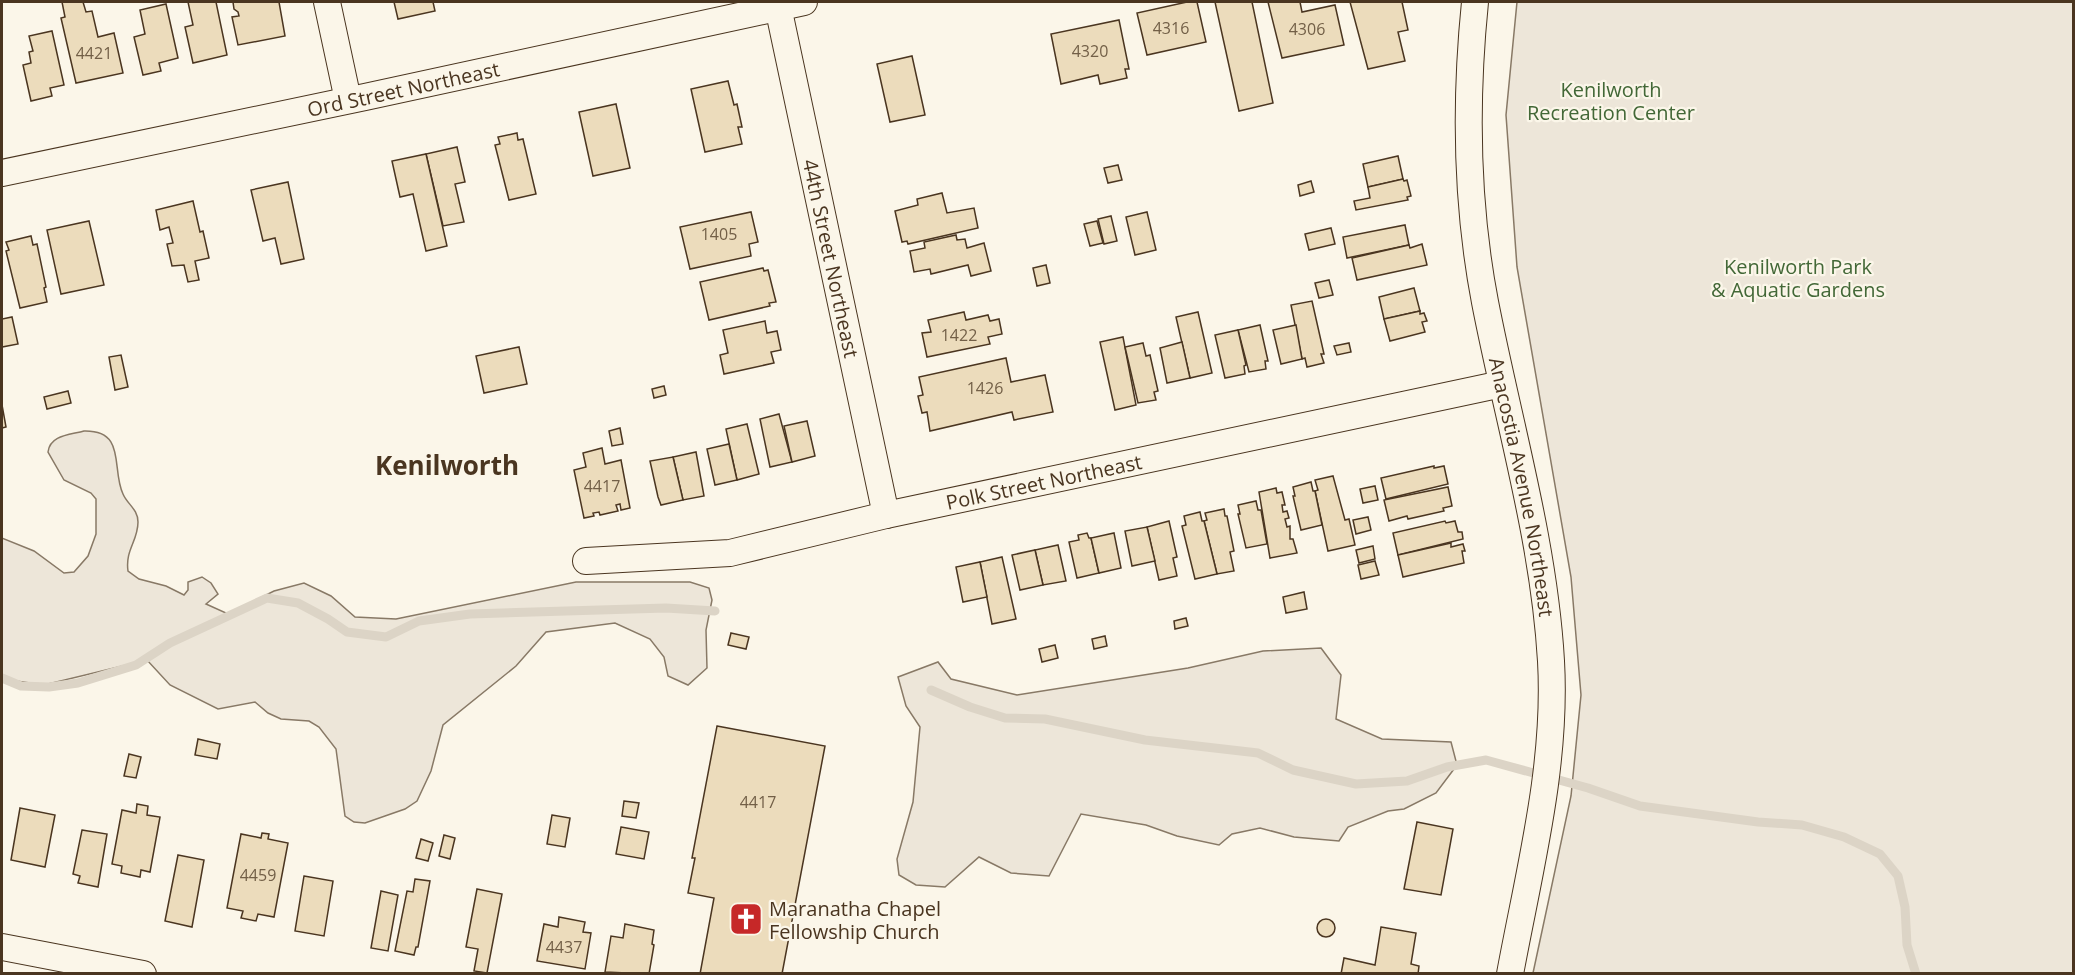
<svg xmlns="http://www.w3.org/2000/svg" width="2075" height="975" viewBox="0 0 2075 975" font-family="'Open Sans',sans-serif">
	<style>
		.green { fill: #ede6d9; stroke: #887966; stroke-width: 1.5 }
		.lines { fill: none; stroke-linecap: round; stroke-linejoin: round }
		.stream { stroke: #dcd4c6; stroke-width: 9 }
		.building { fill: #ecdcbc; stroke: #4a3520; stroke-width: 1.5 }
		.street-casing { stroke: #4a3520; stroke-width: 28 }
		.street { stroke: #fbf6e9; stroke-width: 26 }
		.labels { text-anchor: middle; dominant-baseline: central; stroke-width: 4.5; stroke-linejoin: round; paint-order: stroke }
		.number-label { font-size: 16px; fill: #725f47 }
		.street-label { font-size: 20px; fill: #4a3520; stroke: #fbf6e9 }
		.park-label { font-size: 20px; fill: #436837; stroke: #fbf6e9 }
		.poi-label { font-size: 20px; fill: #4a3520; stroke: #fbf6e9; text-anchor: start }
		.district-label { font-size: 26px; font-weight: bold; fill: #4a3520; stroke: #fbf6e9 }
	</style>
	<rect width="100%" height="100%" fill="#fbf6e9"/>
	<g class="green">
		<path d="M1517,2H2073V973H1533L1571,796L1581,695L1571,577L1517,267L1506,115Z"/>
		<path d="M84,431C127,430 111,469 123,494C127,504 138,509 138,522C138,541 125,550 128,571L139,579L166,586L184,595L188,590V582L202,577L211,583L218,594L206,604L228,614L274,591L304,583L331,596L355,617L396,619L576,582H690L709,588L712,600L706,630L707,668L688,685L668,676L664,657L650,639L615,623L546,632L516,666L443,725L431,771L417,801L405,809L365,823L354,822L345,816L336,749L319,727L309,721L281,719L268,713L255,702L218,709L170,685L147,660L44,685L2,679V538L34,551L64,573L74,572L88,556L96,534V499L91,493L64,480L48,452C50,435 70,435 84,431Z"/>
		<path d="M1321,648L1341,675L1336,719L1382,739L1451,742L1457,765L1436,793L1404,809L1388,811L1348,827L1339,841L1294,837L1260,828L1232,834L1219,845L1177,836L1146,825L1081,814L1049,876L1011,873L979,857L945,887L916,885L899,875L897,859L913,802L920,727L906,706L898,677L938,662L951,679L1017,695L1188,668L1263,651Z"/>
	</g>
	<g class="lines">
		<g class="stream">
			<path d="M2,678L21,686L49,687L78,683L136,665L170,643L267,598L298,603L328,619L347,632L386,637L419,621L470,614L666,608L715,611"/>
			<path d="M931,690L970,707L1005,718L1045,719L1145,740L1258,753L1293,770L1356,784L1407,781L1447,767L1486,760L1588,788L1640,806L1758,822L1802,825L1844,837L1880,854L1898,876L1905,907L1907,945L1916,974"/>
		</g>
	</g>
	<g class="building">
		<path d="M62,2H83L86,12L92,11L98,37L114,33L123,73L76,83L61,18L65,17Z"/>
		<path d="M188,2H216L227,55L193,63L185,27L193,25Z"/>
		<path d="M233,2H279L285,36L238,45L232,17L239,16L238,12L234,9Z"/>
		<path d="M394,2H433L435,11L398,19Z"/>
		<path d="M1187,2H1197L1206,42L1147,55L1137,13Z"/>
		<path d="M1215,2H1252L1273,103L1239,111Z"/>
		<path d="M1268,2H1300L1302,12L1335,5L1344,45L1282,58Z"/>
		<path d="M1350,2H1402L1408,30L1398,32L1405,61L1368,69Z"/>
		<path d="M166,4L178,58L159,63L161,71L143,75L134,37L145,34L140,10Z"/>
		<path d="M1119,20L1129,69H1125L1127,78L1100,84L1098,75L1061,84L1051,34Z"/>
		<path d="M52,31L64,85L50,88L52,96L31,101L23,65L31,63L29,52L33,51L29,36Z"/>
		<path d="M912,56L925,115L890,122L877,64Z"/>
		<path d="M728,81L734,105L737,104L742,127H738L742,144L705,152L691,89Z"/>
		<path d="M616,104L630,168L593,176L579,112Z"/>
		<path d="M517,133L518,140L523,139L536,194L509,200L495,145L500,144L498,137Z"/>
		<path d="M457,147L465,182L455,184L464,222L443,226L426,154Z"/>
		<path d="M426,154L447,246L426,251L413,194L400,197L392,161Z"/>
		<path d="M1398,156L1403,179L1368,187L1363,164Z"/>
		<path d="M1118,165L1122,180L1108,183L1104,168Z"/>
		<path d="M1403,179L1404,181L1407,180L1411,196L1407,197L1408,200L1356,210L1354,201L1370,198L1368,187Z"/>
		<path d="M1311,181L1314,192L1300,196L1298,185Z"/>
		<path d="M288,182L304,259L281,264L275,238L263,241L251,190Z"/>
		<path d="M942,193L947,213L974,208L978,228L908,244L907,241L902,242L895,211L918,205L917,199Z"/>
		<path d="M193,201L200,232L203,231L209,258L195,261L199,280L188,282L184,265L172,266L167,244L173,243L169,227L160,230L156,210Z"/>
		<path d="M751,212L758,242L749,244L751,256L690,269L680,227Z"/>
		<path d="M1147,212L1156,250L1135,255L1126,217Z"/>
		<path d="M1111,216L1117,241L1104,244L1098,219Z"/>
		<path d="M89,221L104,285L61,294L47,230Z"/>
		<path d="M1097,221L1103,243L1090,246L1084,224Z"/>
		<path d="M1405,225L1409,245L1347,258L1343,237Z"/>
		<path d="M1331,228L1335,244L1309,250L1305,234Z"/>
		<path d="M956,235L957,240L965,239L967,248L984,243L991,271L971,276L968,265L931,274L930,269L914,272L910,251L925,248L924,242Z"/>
		<path d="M31,236L33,245L37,244L46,287L44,288L47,302L20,308L6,251L9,250L6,242Z"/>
		<path d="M1422,244L1427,265L1357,280L1352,258L1409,245L1410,248Z"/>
		<path d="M1046,265L1050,283L1037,286L1033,268Z"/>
		<path d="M763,268L764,271L768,270L776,302L769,303L770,306L709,320L700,282Z"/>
		<path d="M1329,280L1333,295L1319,298L1315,283Z"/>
		<path d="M1414,288L1420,311L1384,319L1379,297Z"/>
		<path d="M1312,301L1324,354H1321L1324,363L1307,367L1305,358L1302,359L1291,305Z"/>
		<path d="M1420,311V314L1424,313L1427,321L1422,322L1425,332L1390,341L1384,319Z"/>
		<path d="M964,312L966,320L988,315L990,321L999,319L1002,334L988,337L990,344L927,357L922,333L931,332L928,320Z"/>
		<path d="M1198,312L1212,373L1190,378L1176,317Z"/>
		<path d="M12,317L18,344L2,347V319Z"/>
		<path d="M765,321L767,333L777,331L781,350L771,352L774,363L724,374L720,355L728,353L723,330Z"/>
		<path d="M1260,325L1268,361H1265L1266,369L1249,372L1238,330Z"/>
		<path d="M1296,325L1302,359L1281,364L1273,330Z"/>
		<path d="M1238,330L1246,365L1244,366L1245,374L1225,378L1215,335Z"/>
		<path d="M1123,337L1136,405L1115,410L1100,342Z"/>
		<path d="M1182,342L1190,378L1167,383L1160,348Z"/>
		<path d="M1143,343L1146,356L1150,355L1158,391L1154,392L1156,400L1138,403L1125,347Z"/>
		<path d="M1349,343L1351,352L1337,355L1334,346Z"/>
		<path d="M519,347L527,384L484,393L476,356Z"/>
		<path d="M121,355L128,387L115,390L109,357Z"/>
		<path d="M1006,358L1011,382L1045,375L1053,412L1014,420L1012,412L930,431L927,412L922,413L918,396L923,395L919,377Z"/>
		<path d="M664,386L666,395L654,398L652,389Z"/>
		<path d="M68,391L71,403L47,409L44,397Z"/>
		<path d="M2,405L6,427L2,428Z"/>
		<path d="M779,414L792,462L770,467L760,419Z"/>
		<path d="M807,421L815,456L792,462L784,426Z"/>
		<path d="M747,424L759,474L737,480L726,429Z"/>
		<path d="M620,428L623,444L612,446L609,431Z"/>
		<path d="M729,444L737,480L715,485L707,449Z"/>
		<path d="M602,448L605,464L621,460L630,508L621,510L620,504L616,505L618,511L600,515L599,512L593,513L594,516L584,518L574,470L586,467L583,453Z"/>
		<path d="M696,452L704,496L683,500L673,457Z"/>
		<path d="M673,457L683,500L661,505L658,497L650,461Z"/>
		<path d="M1434,466V468L1444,466L1448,484L1386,499L1381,478Z"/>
		<path d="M1333,476L1345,520L1349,519L1355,545L1328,551L1315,491L1318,490L1315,480Z"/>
		<path d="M1311,482L1313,491H1315L1322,525L1301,530L1293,496H1295L1293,487Z"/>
		<path d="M1375,486L1378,500L1363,503L1360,489Z"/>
		<path d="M1448,487L1452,506L1443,508L1444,511L1408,519L1407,516L1389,521L1384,500Z"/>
		<path d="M1276,488L1277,493L1282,492L1285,505H1282L1283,512L1287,511L1289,518L1285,519L1287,527L1290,526V539H1293L1297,553L1270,558L1259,492Z"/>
		<path d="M1256,501L1258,510H1261L1267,544L1246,548L1238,514H1240L1238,505Z"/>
		<path d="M1224,509L1225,516H1227L1234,551L1230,552L1234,571L1217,574L1204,521L1207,520L1205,513Z"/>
		<path d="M1200,512L1202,521H1204L1217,574L1195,579L1182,526L1186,525L1184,516Z"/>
		<path d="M1368,517L1371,530L1356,534L1353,520Z"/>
		<path d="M1169,521L1177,557L1173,558L1177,576L1159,580L1147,527Z"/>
		<path d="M1445,521L1446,523L1455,521L1458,532H1462L1463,539L1398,555L1393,533Z"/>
		<path d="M1147,527L1155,561L1132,566L1125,531Z"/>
		<path d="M1087,533L1089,538H1091L1099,573L1077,578L1069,542L1079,540L1078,535Z"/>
		<path d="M1114,533L1121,568L1099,573L1091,538Z"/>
		<path d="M1451,543V547L1463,544L1465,551H1462L1464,563L1403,577L1398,555Z"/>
		<path d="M1058,545L1066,581L1043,585L1035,550Z"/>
		<path d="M1373,546L1375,559L1359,563L1356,550Z"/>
		<path d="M1035,550L1043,585L1020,590L1012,555Z"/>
		<path d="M1002,557L1016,619L992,624L980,562Z"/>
		<path d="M1375,561L1379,575L1361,579L1358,565Z"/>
		<path d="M980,562L987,597L963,602L956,567Z"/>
		<path d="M1304,592L1307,609L1286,613L1283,597Z"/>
		<path d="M1186,618L1188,626L1175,629L1174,621Z"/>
		<path d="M731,633L749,637L746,649L728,645Z"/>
		<path d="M1105,636L1107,646L1094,649L1092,639Z"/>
		<path d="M1055,645L1058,658L1042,662L1039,649Z"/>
		<path d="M717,726L825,746L782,974H700L714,898L688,893L695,858H692Z"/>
		<path d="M198,739L220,744L217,759L195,755Z"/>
		<path d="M129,754L141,757L136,778L124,776Z"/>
		<path d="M624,801L639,803L636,818L622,816Z"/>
		<path d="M137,804L148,806L147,815L160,817L150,872L141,870L140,877L121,873L122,866L112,864L122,810L136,813Z"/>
		<path d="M20,808L55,815L45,867L11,860Z"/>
		<path d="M552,815L570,818L565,847L547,844Z"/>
		<path d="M1417,822L1453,829L1441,895L1404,889Z"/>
		<path d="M621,827L649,832L644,859L616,854Z"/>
		<path d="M82,830L107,834L98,887L78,883L80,876L73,874Z"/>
		<path d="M262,833L269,834L268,839L288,843L274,917L258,914L256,921L241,918L243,911L227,908L241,834L261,838Z"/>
		<path d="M444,835L455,838L450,859L439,856Z"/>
		<path d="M421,839L433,843L428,861L416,858Z"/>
		<path d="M178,855L204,860L192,927L165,921Z"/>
		<path d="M304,876L333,881L324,936L295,931Z"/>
		<path d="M415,879L430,881L418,947H416L414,955L395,951L407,891L413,892Z"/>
		<path d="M477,889L502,894L487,973L474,971L478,949L466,947Z"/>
		<path d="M381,891L398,895L388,951L371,948Z"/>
		<path d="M559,917L585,922L583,932L591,933L585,969L537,961L544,924L558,927Z"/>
		<circle cx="1326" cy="928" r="9"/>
		<path d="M625,924L654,930L652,944L654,945L649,974L605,972L611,936L623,938Z"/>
		<path d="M1381,927L1416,933L1411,964L1419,966L1418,974H1341L1344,958L1375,965Z"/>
	</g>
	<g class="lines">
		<g class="street-casing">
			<g id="street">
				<path d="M327,2L348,100"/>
				<path id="s1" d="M777,2L886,515"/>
				<path id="s2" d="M1475,2C1465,101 1466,203 1485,302C1508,421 1544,540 1551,661C1557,766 1529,871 1510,974"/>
				<path id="s3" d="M2,173L365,97L804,2"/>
				<path id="s4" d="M586,561L730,553L886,515L1502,384"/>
				<path d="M2,947L143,974"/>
			</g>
		</g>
		<use href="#street" class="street"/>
	</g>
	<defs>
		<g id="church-square" transform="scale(1.725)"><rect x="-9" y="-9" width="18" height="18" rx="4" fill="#c62828" stroke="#fbf6e9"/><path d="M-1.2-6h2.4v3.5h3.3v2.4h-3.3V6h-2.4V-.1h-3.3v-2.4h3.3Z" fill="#fff"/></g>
	</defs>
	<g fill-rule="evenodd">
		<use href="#church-square" x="746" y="919"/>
	</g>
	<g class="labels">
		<g class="number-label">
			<text x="1171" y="28">4316</text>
			<text x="1307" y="29">4306</text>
			<text x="1090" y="51">4320</text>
			<text x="94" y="53">4421</text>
			<text x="719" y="234">1405</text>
			<text x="959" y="335">1422</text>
			<text x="985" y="388">1426</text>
			<text x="602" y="486">4417</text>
			<text x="758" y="802">4417</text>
			<text x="258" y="875">4459</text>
			<text x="564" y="947">4437</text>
		</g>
		<g class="street-label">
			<text stroke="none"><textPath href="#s3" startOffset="410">Ord Street Northeast</textPath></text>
			<text stroke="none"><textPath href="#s1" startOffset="262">44th Street Northeast</textPath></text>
			<text stroke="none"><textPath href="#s4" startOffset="466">Polk Street Northeast</textPath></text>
			<text stroke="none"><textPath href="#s2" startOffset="490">Anacostia Avenue Northeast</textPath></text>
		</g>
		<g class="park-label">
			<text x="1611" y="89">Kenilworth<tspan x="1611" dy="23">Recreation Center</tspan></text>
			<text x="1798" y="266">Kenilworth Park<tspan x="1798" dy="23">&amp; Aquatic Gardens</tspan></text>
		</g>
		<g class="poi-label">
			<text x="769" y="908">Maranatha Chapel<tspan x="769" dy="23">Fellowship Church</tspan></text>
		</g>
		<g class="district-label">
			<text x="447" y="465">Kenilworth</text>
		</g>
	</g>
	<rect width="2075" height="975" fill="none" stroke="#4a3520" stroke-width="6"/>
</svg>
